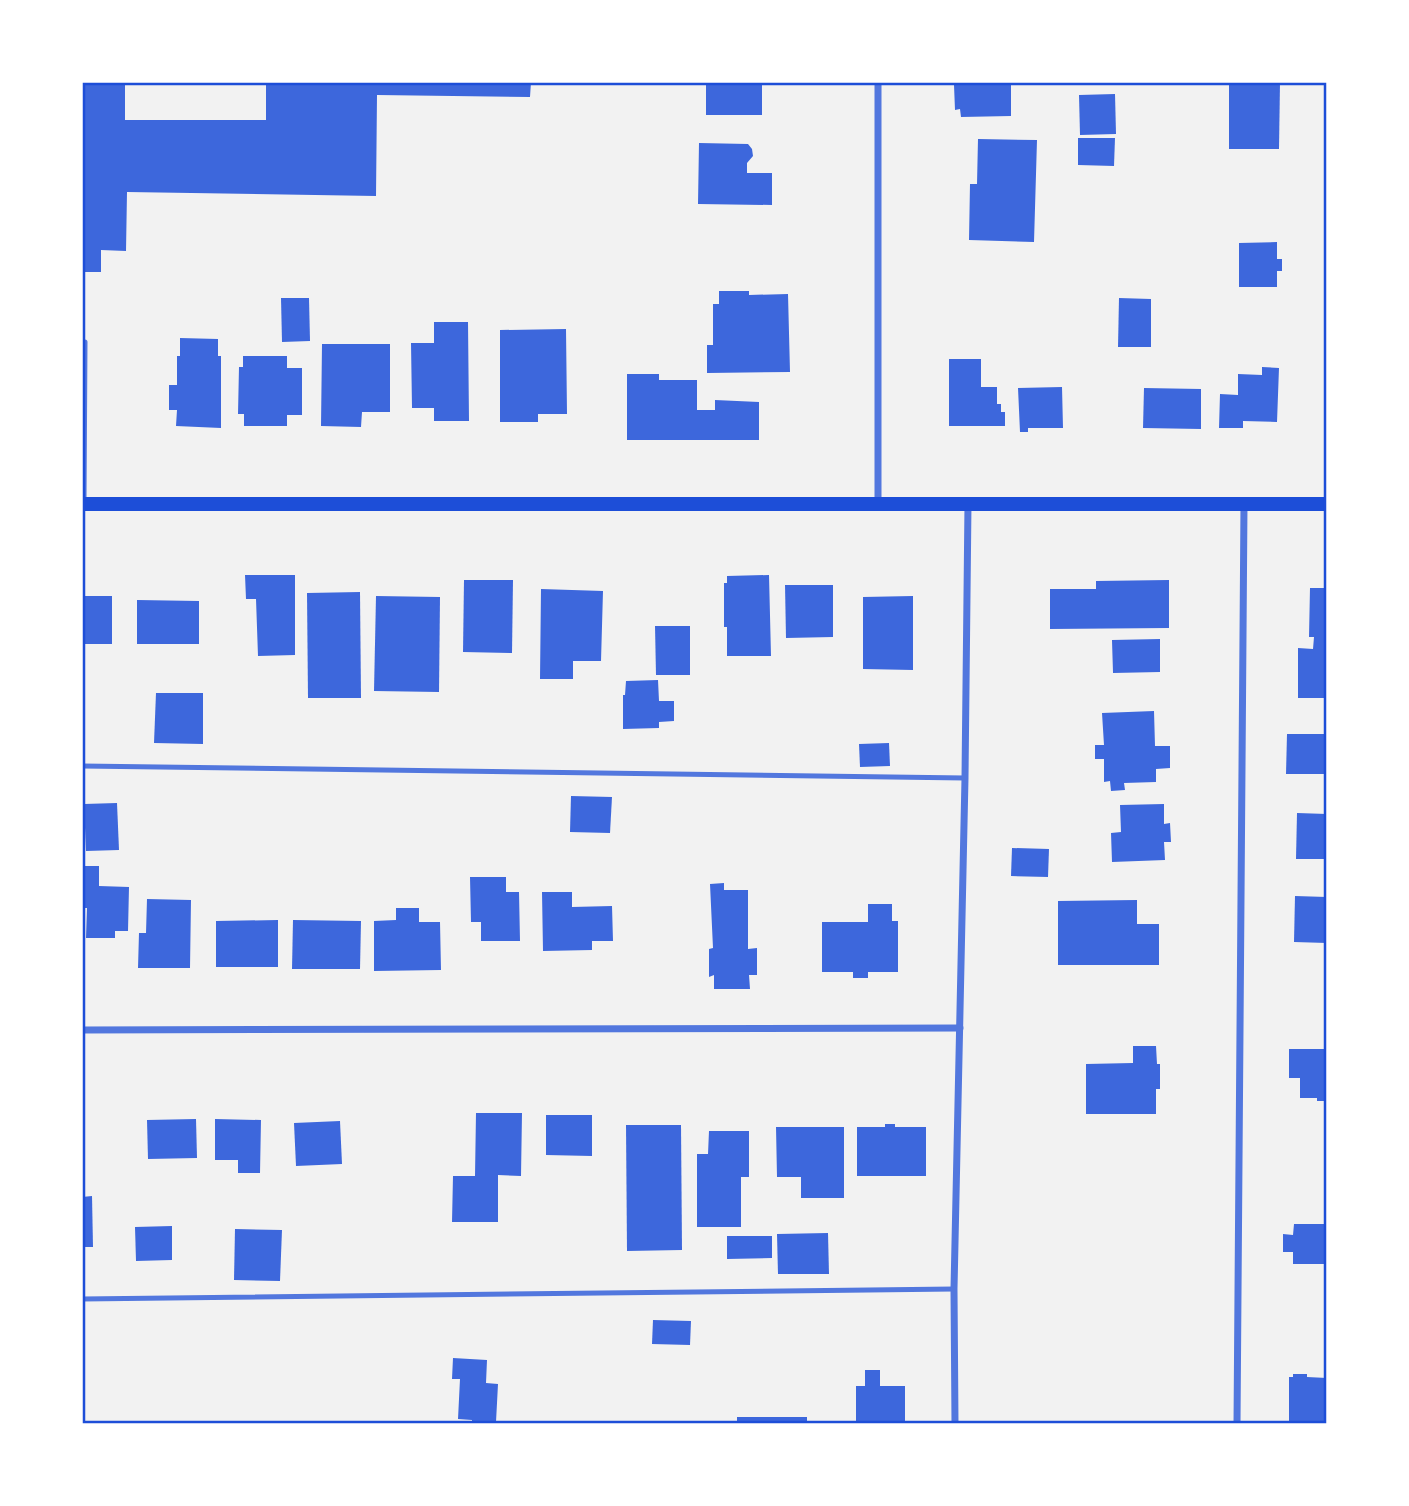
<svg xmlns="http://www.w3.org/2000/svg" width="1409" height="1506" viewBox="0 0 1409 1506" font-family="Signika,sans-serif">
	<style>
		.building { fill: #3d67dc }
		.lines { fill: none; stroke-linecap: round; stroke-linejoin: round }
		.service { stroke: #5277de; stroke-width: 5 }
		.minor { stroke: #5277de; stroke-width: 7 }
		.secondary { stroke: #1d4ed8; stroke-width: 14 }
		.neatline { fill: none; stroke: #1d4ed8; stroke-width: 2.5 }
	</style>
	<rect width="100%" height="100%" fill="#f2f2f2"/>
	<g class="building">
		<path d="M82,82H125V120H266V82H531L530,97L377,95L376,196L127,192L126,251L101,250V272H83Z"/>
		<rect x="706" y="82" width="56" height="33"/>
		<path d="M959,82H1011V116L961,117L960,109L955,110L954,85H959Z"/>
		<path d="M1229,82H1280L1279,149H1229Z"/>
		<path d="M1115,94L1116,134L1080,135L1079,95Z"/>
		<path d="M1078,138H1115L1114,166L1078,165Z"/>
		<path d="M978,139L1037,140L1034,242L969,240L970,184H977Z"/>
		<path d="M699,143L748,144L752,149L753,156L747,163V173H772V205L698,204Z"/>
		<path d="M1277,242V259H1282V271H1277V287H1239V243Z"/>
		<path d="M719,291H749V295L788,294L790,372L707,373V345H713V304H719Z"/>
		<path d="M281,298H309L310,341L282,342Z"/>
		<path d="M1119,298L1151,299V347H1118Z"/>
		<path d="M434,322H468L469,421H434V408H412L411,343H434Z"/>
		<path d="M566,329L567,414H538V422H500V330Z"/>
		<path d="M180,338L218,339V356H221V428L176,426L177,410H169V385H177V356H180Z"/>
		<path d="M322,344H390V412H362L361,427L321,426Z"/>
		<path d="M243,356H287V368H302V415H287V426H244V414H238L239,367H243Z"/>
		<path d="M949,359H981V387H997V404H1001V412H1005V426H949Z"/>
		<path d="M1262,367L1279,368L1277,422L1243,421V428H1219L1220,394L1238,395V374L1262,375Z"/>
		<path d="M627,374H659V380H697V410H715V400L759,402V440H627Z"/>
		<path d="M1062,387L1063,428H1028V432H1020L1018,388Z"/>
		<path d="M1144,388L1201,389V429L1143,428Z"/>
		<path d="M245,575H295V655L258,656L256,599H246Z"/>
		<path d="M769,575L771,656H727V627H724V583H727V576Z"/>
		<path d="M464,580H513L512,653L463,652Z"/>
		<path d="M1169,580V628L1050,629V589H1096V581Z"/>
		<path d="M785,585H833V637L786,638Z"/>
		<path d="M1310,588H1327V698H1298V648L1313,649L1314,637H1309Z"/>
		<path d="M541,589L603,591L601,661H573V679H540Z"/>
		<path d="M360,592L361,698H308L307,593Z"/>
		<rect x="82" y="596" width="30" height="48"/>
		<path d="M376,596L440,597L439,692L374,691Z"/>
		<path d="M913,596V670L863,669V597Z"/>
		<path d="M137,600L199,601V644H137Z"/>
		<path d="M655,626H690V675H656Z"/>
		<path d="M1160,639V672L1113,673L1112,640Z"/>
		<path d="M658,680L659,701H674V721L659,722V728L623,729V695H625L626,681Z"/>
		<path d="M156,693H203V744L154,743Z"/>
		<path d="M1154,711L1155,746H1170V768L1156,769V782L1124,783L1125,790L1111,791L1110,781L1104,782V759H1095V745H1104L1102,713Z"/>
		<path d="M1287,734H1327V774H1286Z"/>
		<path d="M889,743L890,766L860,767L859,744Z"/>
		<path d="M571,796L612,797L610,833L570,832Z"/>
		<path d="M117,803L119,850L86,851L84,804Z"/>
		<path d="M1164,804V824L1170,823L1171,842H1164L1165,860L1112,862L1111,833L1121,832L1120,805Z"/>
		<path d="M1297,813L1327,814V859H1296Z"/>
		<path d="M1012,848L1049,849L1048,877L1011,876Z"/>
		<path d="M82,866H99V886L129,887L128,931H115V938H86L87,908H82Z"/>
		<path d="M470,877H506V892H519L520,941H481V922H471Z"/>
		<path d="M724,883V890H748V949L757,948V975H749L750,989H714V975L709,977V949L713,948L710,884Z"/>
		<path d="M542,892H572V907L612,906L613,941H592V950L543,951Z"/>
		<path d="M1295,896L1327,897V943L1294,942Z"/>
		<path d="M147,899L191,900L190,968H138L139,933H146Z"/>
		<path d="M1137,900V924H1159V965H1058V901Z"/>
		<path d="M868,904H892V921H898V972H868V978H853V972H822V922H868Z"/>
		<path d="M396,908H419V922H440L441,970L374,971V921L396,920Z"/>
		<path d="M278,920V967H216V921Z"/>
		<path d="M293,920L361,921L360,969H292Z"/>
		<path d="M1133,1046H1156L1157,1064H1160V1089H1156V1114H1086V1064L1133,1063Z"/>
		<path d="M1289,1049H1327V1101H1317V1098H1300V1078H1289Z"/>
		<path d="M476,1113H522L521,1176L498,1175V1222H452L453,1176H475Z"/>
		<path d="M546,1115H592V1156L546,1155Z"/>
		<path d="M196,1119L197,1158L148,1159L147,1120Z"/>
		<path d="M215,1119L261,1120L260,1173H238V1160H215Z"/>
		<path d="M340,1121L342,1164L296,1166L294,1123Z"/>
		<path d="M885,1124H895V1127H926V1176H857V1127H885Z"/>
		<path d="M626,1125H681L682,1250L627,1251Z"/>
		<path d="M776,1127H844V1198H801V1177H777Z"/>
		<path d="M709,1131H749V1177H741V1227H697V1154H708Z"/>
		<path d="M92,1196L93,1247H82V1197Z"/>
		<path d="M1294,1224H1327V1264H1293V1252H1283V1234L1293,1235Z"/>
		<path d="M172,1226V1260L136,1261L135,1227Z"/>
		<path d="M235,1229L282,1230L280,1281L234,1280Z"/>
		<path d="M828,1233L829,1274H778L777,1234Z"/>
		<path d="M727,1236H772V1258L727,1259Z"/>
		<path d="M653,1320L691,1321L690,1345L652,1344Z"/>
		<path d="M453,1358L487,1360L486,1383L498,1384L496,1422L472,1424V1420L458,1419L460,1379H452Z"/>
		<path d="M865,1370H880V1386H905V1424H856V1386H865Z"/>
		<path d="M1293,1374H1307V1377L1327,1378V1424H1289V1377H1293Z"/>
		<rect x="737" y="1417" width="70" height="7"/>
	</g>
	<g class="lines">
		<g class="service">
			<path d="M82,342H85L84,501"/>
			<path d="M82,766L965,778"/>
			<path d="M82,1299L954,1289"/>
		</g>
		<g class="minor">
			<path d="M878,503V82"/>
			<path d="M82,1030L960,1028"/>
			<path d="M955,1424L954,1289L965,778L968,504"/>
			<path d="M1237,1424L1244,504"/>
		</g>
		<path class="secondary" d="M82,504H1327"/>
	</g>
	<rect width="1409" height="1506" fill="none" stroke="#ffffff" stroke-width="168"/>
	<rect x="84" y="84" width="1241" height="1338" class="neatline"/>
</svg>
